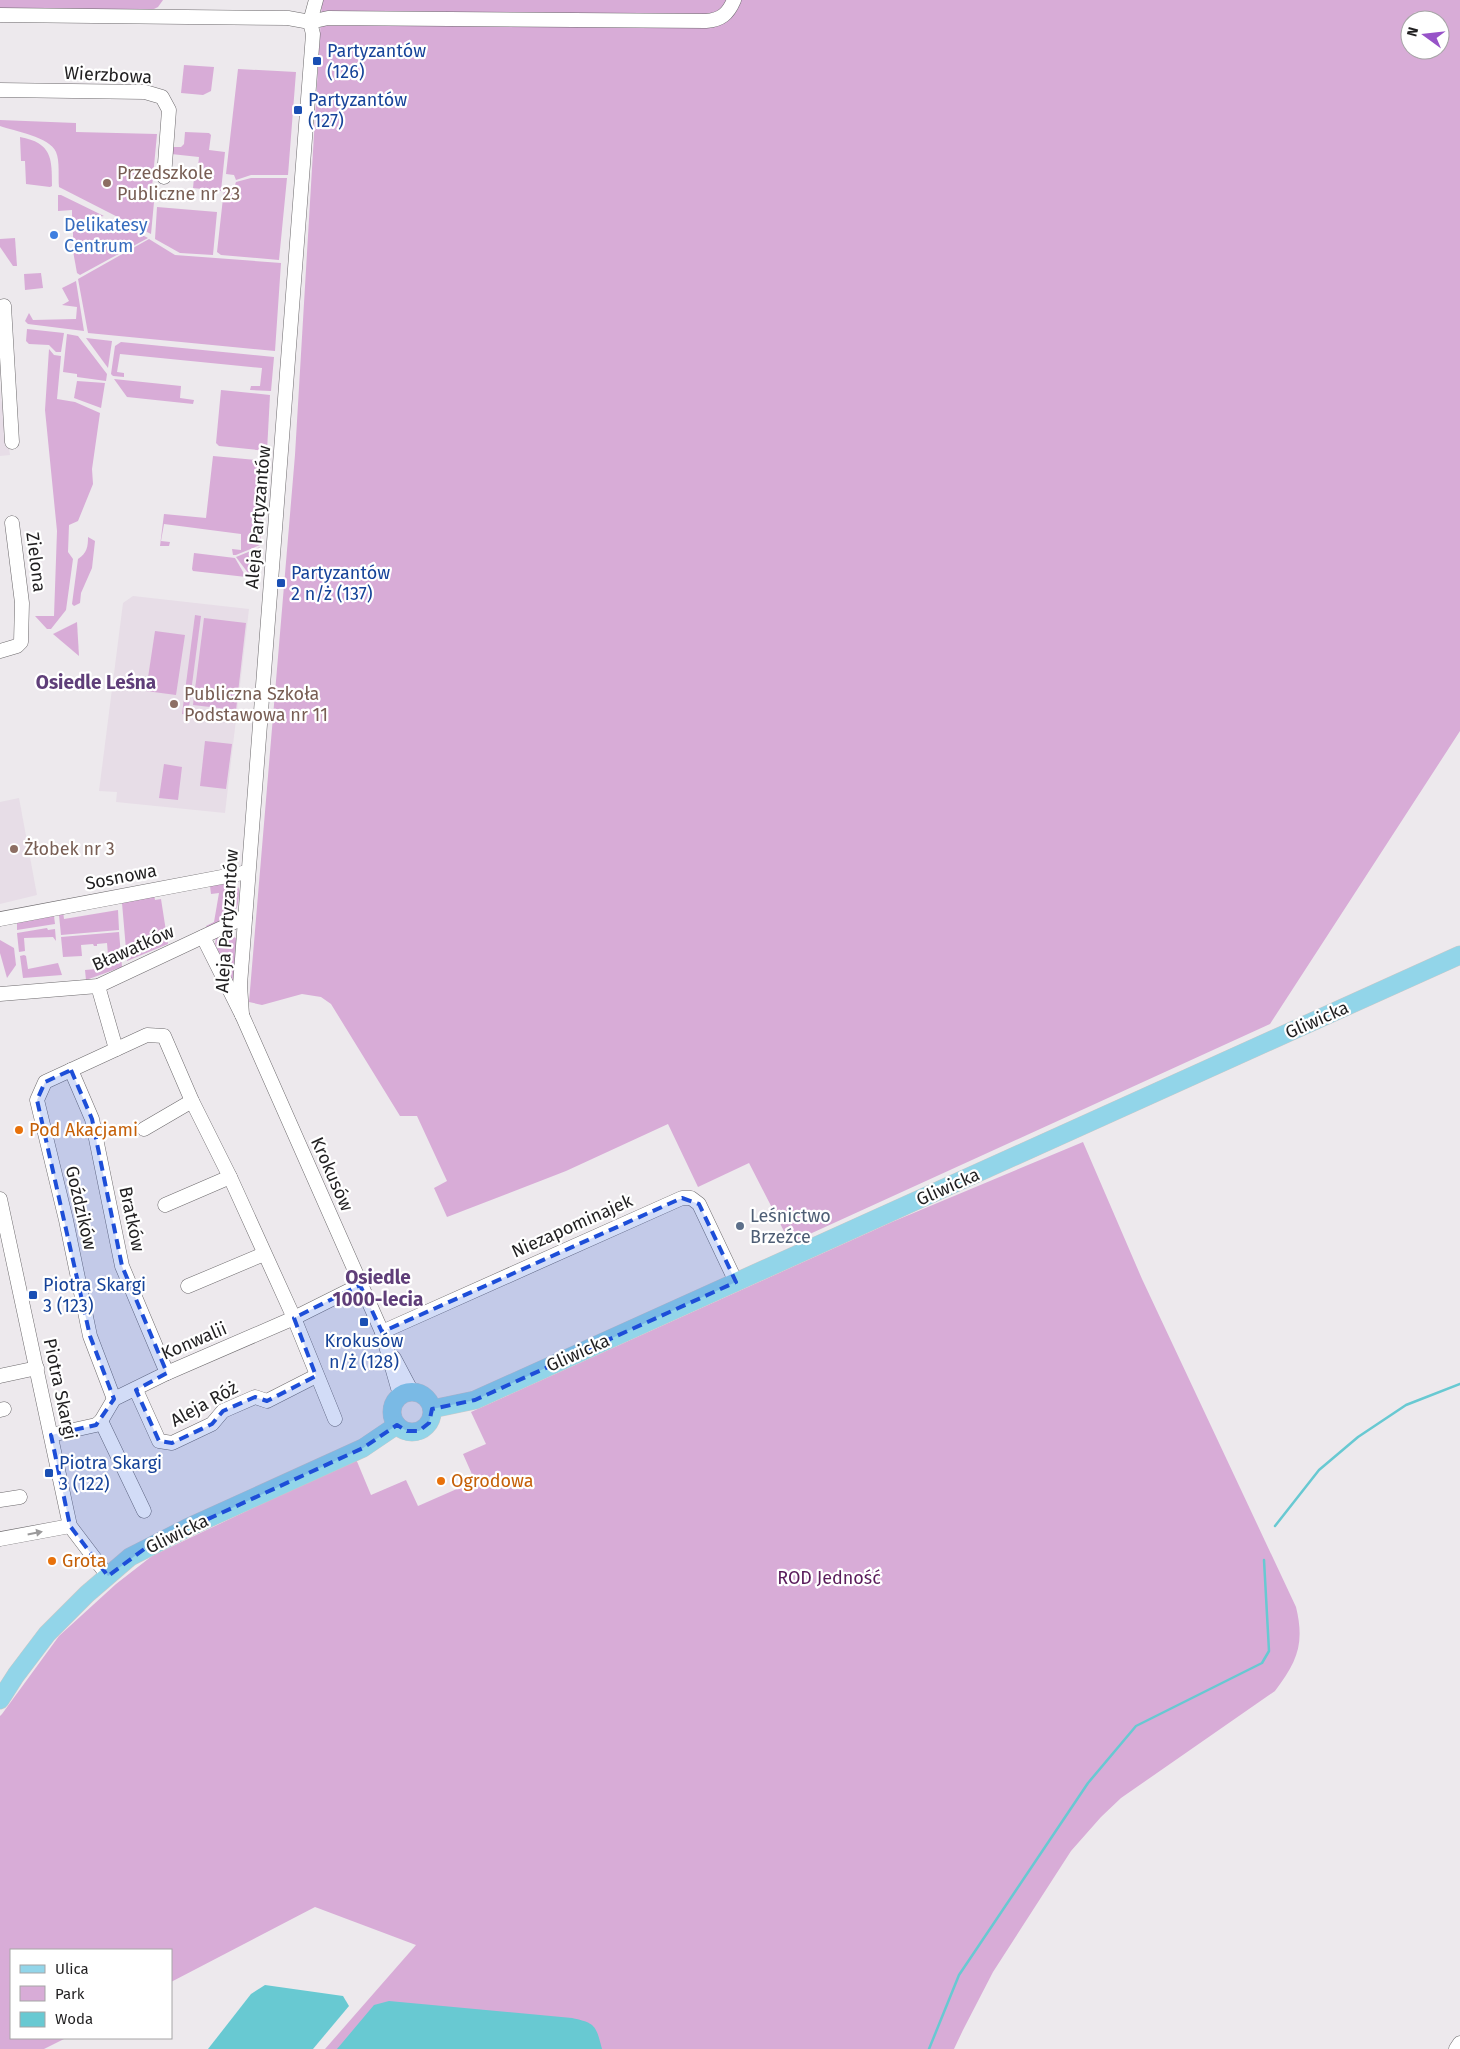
<svg xmlns="http://www.w3.org/2000/svg" width="1460" height="2049" viewBox="0 0 1460 2049" font-family="'Fira Sans',sans-serif">
	<style>
		.built { fill: #e7dde7 }
		.green { fill: #d8acd7; fill-rule: evenodd }
		.water { fill: #68c9d2 }
		.lines { fill: none; stroke-linecap: round; stroke-linejoin: round }
		.stream { stroke: #68c9d2; stroke-width: 2.5 }
		.minor-casing { stroke: #6d6a6d; stroke-width: 15 }
		.major-casing { stroke: #c9c9c9; stroke-width: 19 }
		.minor { stroke: #fff; stroke-width: 14 }
		.major { stroke: #92d5e9; stroke-width: 18 }
		.oneway { fill: #9b9a9b }
		.marked { fill: #1d4ed8; fill-opacity: 0.2; stroke: #1d4ed8; stroke-width: 4; stroke-dasharray: 10 6; stroke-linejoin: round }
		.transit-dot { fill: #1a4fb4; stroke: #fff; stroke-width: 2 }
		.education-dot { fill: #8d6e63; stroke: #fff; stroke-width: 2 }
		.shop-dot { fill: #3f7fe0; stroke: #fff; stroke-width: 2 }
		.food-dot { fill: #e8710a; stroke: #fff; stroke-width: 2 }
		.service-dot { fill: #5c6f8a; stroke: #fff; stroke-width: 2 }
		.labels { text-anchor: middle; dominant-baseline: central; stroke-width: 4.5; stroke-linejoin: round; paint-order: stroke }
		.transit-label { font-size: 18px; fill: #164399; stroke: #fff; text-anchor: start }
		.street-label { font-size: 18px; fill: #201f20; stroke: #fff }
		.education-label { font-size: 18px; fill: #785e54; stroke: #fff; text-anchor: start }
		.shop-label { font-size: 18px; fill: #366cbe; stroke: #fff; text-anchor: start }
		.food-label { font-size: 18px; fill: #c56008; stroke: #fff; text-anchor: start }
		.service-label { font-size: 18px; fill: #4e5e75; stroke: #fff; text-anchor: start }
		.park-label { font-size: 18px; fill: #5a1c5b; stroke: #fff }
		.neighbourhood-label { font-size: 19px; font-weight: bold; fill: #5f3e79; stroke: #fff }
	</style>
	<rect width="100%" height="100%" fill="#ede9ed"/>
	<g class="built">
		<path d="M0,390L10,455L0,456Z"/>
		<path d="M133,596L249,609L225,813L116,802L117,792L99,791L123,603Z"/>
		<path d="M19,798L37,895L0,904V802Z"/>
	</g>
	<g class="green">
		<path d="M0,0H163L158,7L150,11L0,10Z"/>
		<path d="M322,0H1460V731L1270,1024L790,1243L749,1163L698,1187L668,1124L566,1171L447,1217L434,1188L447,1181L417,1116H400L331,1004L321,997L302,994L262,1005L249,1002L295,455ZM1410,20H1440V50H1410Z"/>
		<path d="M184,65L214,67L211,91L203,95L181,93Z"/>
		<path d="M238,69L296,72L288,175H251L236,180L234,175L226,174Z"/>
		<path d="M0,120L76,123V132L157,134L151,198L154,202L151,234L59,187C58,177 60,161 56,152C50,137 14,131 0,126Z"/>
		<path d="M185,132L209,133L211,135L209,150L225,152L221,191L193,188L194,178H197L199,157L171,154L172,147H181L184,144Z"/>
		<path d="M20,137C52,143 52,158 52,186L50,187L26,184L25,161H21Z"/>
		<path d="M251,178H287L279,260L221,255L217,252L224,189L233,190L236,182Z"/>
		<path d="M58,195H61L104,216L72,221V210L58,211Z"/>
		<path d="M157,207L217,212L213,255L180,253L155,239Z"/>
		<path d="M111,219L148,238L80,275L77,273L73,251V225Z"/>
		<path d="M15,238L17,266H13L0,247V239Z"/>
		<path d="M149,239L175,255L281,263L275,351L88,333L78,279Z"/>
		<path d="M41,273L43,288L25,290L24,274Z"/>
		<path d="M76,281L84,331L28,324L25,321L29,313L33,320L76,319L77,307L62,305L69,301L62,288Z"/>
		<path d="M27,329L64,333L61,352H56L49,345L29,344L26,341Z"/>
		<path d="M67,334L78,336L107,374L106,381L77,377V374L63,372Z"/>
		<path d="M86,338L112,341L108,368Z"/>
		<path d="M121,342L274,357L271,391L250,390L251,386H260L262,368L120,354L117,372L124,373V377L113,376L111,374L115,346Z"/>
		<path d="M49,349L54,355L61,356L57,399L75,402L100,413L92,469L93,484L78,521L69,525L68,552L73,559L66,610L51,629H47L35,616H54L57,531L45,410Z"/>
		<path d="M114,379L181,386L180,398L194,400L193,404L127,397Z"/>
		<path d="M77,381L105,383L101,408L74,398Z"/>
		<path d="M221,390L270,395L267,451L219,446L216,443Z"/>
		<path d="M213,456L266,461L260,545L236,555H233L232,549L241,550V534L164,524L161,541L170,542L169,546H160L164,514L206,518Z"/>
		<path d="M88,537L95,541L92,568L81,593L80,603L74,606L72,604L78,559C87,553 88,547 88,537Z"/>
		<path d="M260,547L257,578L251,577L236,557Z"/>
		<path d="M194,553L235,558L246,577L193,571L192,569Z"/>
		<path d="M195,615L201,616L188,715L182,714Z"/>
		<path d="M204,618L246,623L236,710L193,705Z"/>
		<path d="M77,622L79,656L53,634Z"/>
		<path d="M155,631L185,635L176,695L146,691Z"/>
		<path d="M205,741L232,744L226,789L200,786Z"/>
		<path d="M164,764L182,767L178,800L159,798Z"/>
		<path d="M231,883C238,885 240,887 239,895C238,919 226,919 207,930L206,926L214,922L219,893L211,894L210,886Z"/>
		<path d="M154,895L155,900L161,899L168,944L127,961L122,903Z"/>
		<path d="M118,910L119,930L61,935L59,915L63,911L64,919Z"/>
		<path d="M54,916L55,924L17,930V923Z"/>
		<path d="M47,928L48,930L55,929L56,941L53,937L24,938L25,951L19,952L17,933Z"/>
		<path d="M119,932L122,967L86,980L85,970L96,969L99,966L100,968L109,967L107,943L97,944V946H94L93,944L81,945L82,956L63,957L61,937Z"/>
		<path d="M224,933L236,938L237,946L233,980H231L215,944L216,938Z"/>
		<path d="M0,940L14,948L16,965L7,978L0,953Z"/>
		<path d="M24,955L26,956L28,969L58,963L62,975L23,978L20,956Z"/>
		<path d="M1083,1142L1142,1279L1296,1607C1305,1644 1297,1662 1275,1691L1121,1798L1101,1817L1071,1851L993,1972L963,2030L954,2049H325L416,1945L315,1907L171,1982V1950H11V2038H66L44,2049H0V1716L2,1714L59,1636L116,1584L152,1556L356,1459L371,1495L406,1480L418,1506L475,1481L463,1454L486,1444L471,1412L892,1222Z"/>
	</g>
	<g class="water">
		<path d="M265,1985L343,1996L349,2006L313,2049H208L251,1994Z"/>
		<path d="M389,2001L572,2018C596,2023 596,2026 602,2049H337L374,2005Z"/>
	</g>
	<g class="lines">
		<g class="stream">
			<path d="M1275,1526L1319,1470L1358,1437L1406,1405L1460,1384"/>
			<path d="M929,2049L959,1975L1088,1783L1136,1726L1262,1663L1269,1651L1264,1560"/>
		</g>
		<g class="minor-casing">
			<g id="minor">
				<path d="M0,15L288,18L310,22L328,18L706,21C721,20 728,14 734,0"/>
				<path d="M310,22L316,0"/>
				<path d="M0,90L145,92L162,97L169,110L164,177"/>
				<path d="M0,307L4,306L12,442"/>
				<path d="M0,651L17,646L21,642L22,603L12,523"/>
				<path d="M0,919L248,872"/>
				<path d="M203,937L242,1015L382,1332L400,1395"/>
				<path d="M98,986L116,1049"/>
				<path d="M0,994L98,986L245,917"/>
				<path d="M242,1015L240,985L313,34L310,22"/>
				<path d="M71,1070L92,1119L122,1266L167,1373"/>
				<path d="M144,1129L192,1101"/>
				<path d="M0,1199L70,1526L108,1576"/>
				<path d="M165,1205L230,1177"/>
				<path d="M188,1286L264,1254"/>
				<path d="M382,1332L682,1198H691L699,1204L736,1282"/>
				<path d="M394,1358L412,1392"/>
				<path d="M0,1376L37,1368"/>
				<path d="M136,1390L159,1441L172,1443L212,1424L223,1411L255,1397L267,1401L316,1376"/>
				<path d="M114,1399L90,1336L66,1220L37,1100L45,1082L147,1035L164,1036L192,1101L230,1177L294,1318L335,1419"/>
				<path d="M0,1410L4,1409"/>
				<path d="M101,1421L144,1511"/>
				<path d="M51,1435L96,1425L101,1421L114,1399L167,1373L294,1318L360,1285"/>
				<path d="M0,1500L20,1497"/>
				<path d="M0,1539L70,1526"/>
				<path d="M1456,2049L1460,2043"/>
			</g>
		</g>
		<g class="major-casing">
			<g id="major">
				<circle cx="412" cy="1412" r="20"/>
				<path d="M432,1409L475,1400L1460,955"/>
				<path d="M0,1700L16,1675L47,1634L87,1594L130,1557L187,1528L363,1448L397,1425"/>
			</g>
		</g>
		<use href="#minor" class="minor"/>
		<use href="#major" class="major"/>
	</g>
	<defs><path id="oneway-solid" d="M-6-.8H1V-3.2L6.5 0L1 3.2V.8H-6Z" transform="scale(1.25)"/></defs>
	<use class="oneway" href="#oneway-solid" transform="translate(35 1533) rotate(-11)"/>
	<path class="marked" d="M71,1070L92,1119L122,1266L167,1373L136,1390L159,1441L172,1443L212,1424L223,1411L255,1397L267,1401L316,1376L294,1318L360,1285L382,1332L682,1198L699,1204L736,1282L475,1400L432,1409L429,1423L419,1431H407L397,1425L363,1448L147,1547L108,1576L70,1526L51,1435L96,1425L114,1399L90,1336L37,1100L45,1082Z"/>
	<g class="transit-dot">
		<rect x="312" y="56" width="10" height="10" rx="2.5"/>
		<rect x="293" y="105" width="10" height="10" rx="2.5"/>
		<rect x="276" y="578" width="10" height="10" rx="2.5"/>
		<rect x="28" y="1290" width="10" height="10" rx="2.5"/>
		<rect x="359" y="1317" width="10" height="10" rx="2.5"/>
		<rect x="44" y="1468" width="10" height="10" rx="2.5"/>
	</g>
	<g class="education-dot">
		<circle cx="107" cy="183" r="5"/>
		<circle cx="174" cy="704" r="5"/>
		<circle cx="14" cy="849" r="5"/>
	</g>
	<circle class="shop-dot" cx="54" cy="235" r="5"/>
	<g class="food-dot">
		<circle cx="19" cy="1130" r="5"/>
		<circle cx="441" cy="1481" r="5"/>
		<circle cx="52" cy="1561" r="5"/>
	</g>
	<circle class="service-dot" cx="740" cy="1226" r="5"/>
	<g class="labels">
		<g class="transit-label">
			<text x="327" y="51">Partyzantów<tspan x="327" dy="21">(126)</tspan></text>
			<text x="308" y="100">Partyzantów<tspan x="308" dy="21">(127)</tspan></text>
			<text x="291" y="573">Partyzantów<tspan x="291" dy="21">2 n/ż (137)</tspan></text>
			<text x="43" y="1285">Piotra Skargi<tspan x="43" dy="21">3 (123)</tspan></text>
			<text x="364" y="1341" text-anchor="middle">Krokusów<tspan x="364" dy="21">n/ż (128)</tspan></text>
			<text x="59" y="1463">Piotra Skargi<tspan x="59" dy="21">3 (122)</tspan></text>
		</g>
		<g class="street-label">
			<text transform="translate(108 75) rotate(3)">Wierzbowa</text>
			<text transform="translate(258 517) rotate(-85)">Aleja Partyzantów</text>
			<text transform="translate(36 562) rotate(83)">Zielona</text>
			<text transform="translate(121 877) rotate(-11)">Sosnowa</text>
			<text transform="translate(227 921) rotate(-86)">Aleja Partyzantów</text>
			<text transform="translate(133 948) rotate(-24)">Bławatków</text>
			<text transform="translate(1317 1020) rotate(-24)">Gliwicka</text>
			<text transform="translate(332 1174) rotate(66)">Krokusów</text>
			<text transform="translate(948 1187) rotate(-24)">Gliwicka</text>
			<text transform="translate(81 1208) rotate(77)">Goździków</text>
			<text transform="translate(132 1219) rotate(78)">Bratków</text>
			<text transform="translate(572 1226) rotate(-24)">Niezapominajek</text>
			<text transform="translate(194 1341) rotate(-23)">Konwalii</text>
			<text transform="translate(578 1353) rotate(-24)">Gliwicka</text>
			<text transform="translate(60 1389) rotate(78)">Piotra Skargi</text>
			<text transform="translate(204 1404) rotate(-29)">Aleja Róż</text>
			<text transform="translate(177 1534) rotate(-26)">Gliwicka</text>
		</g>
		<g class="education-label">
			<text x="117" y="173">Przedszkole<tspan x="117" dy="21">Publiczne nr 23</tspan></text>
			<text x="184" y="694">Publiczna Szkoła<tspan x="184" dy="21">Podstawowa nr 11</tspan></text>
			<text x="24" y="849">Żłobek nr 3</text>
		</g>
		<g class="shop-label">
			<text x="64" y="225">Delikatesy<tspan x="64" dy="21">Centrum</tspan></text>
		</g>
		<g class="food-label">
			<text x="29" y="1130">Pod Akacjami</text>
			<text x="451" y="1481">Ogrodowa</text>
			<text x="62" y="1561">Grota</text>
		</g>
		<g class="service-label">
			<text x="750" y="1216">Leśnictwo<tspan x="750" dy="21">Brzeźce</tspan></text>
		</g>
		<g class="park-label">
			<text x="829" y="1578">ROD Jedność</text>
		</g>
		<g class="neighbourhood-label">
			<text x="96" y="682">Osiedle Leśna</text>
			<text x="378" y="1277">Osiedle<tspan x="378" dy="22">1000-lecia</tspan></text>
		</g>
	</g>
	<rect x="10" y="1949" width="162" height="90" fill="#ffffff" stroke="#a6a5a6"/>
	<rect x="20" y="1965" width="25" height="8" fill="#92d5e9" stroke="#a6a5a6"/>
	<text x="55" y="1974" font-size="15" fill="#201f20">Ulica</text>
	<rect x="20" y="1986" width="25" height="15" fill="#d8acd7" stroke="#a6a5a6"/>
	<text x="55" y="1999" font-size="15" fill="#201f20">Park</text>
	<rect x="20" y="2012" width="25" height="15" fill="#68c9d2" stroke="#a6a5a6"/>
	<text x="55" y="2024" font-size="15" fill="#201f20">Woda</text>
	<g transform="translate(1425 35) rotate(285)"><circle r="24" fill="#ffffff" stroke="#a6a5a6"/>
	<path d="M0-4L9 19L0 12L-9 19Z" fill="#9753c8"/>
	<text y="-8" font-size="14" font-weight="bold" text-anchor="middle" fill="#201f20">N</text>
	</g>
</svg>
